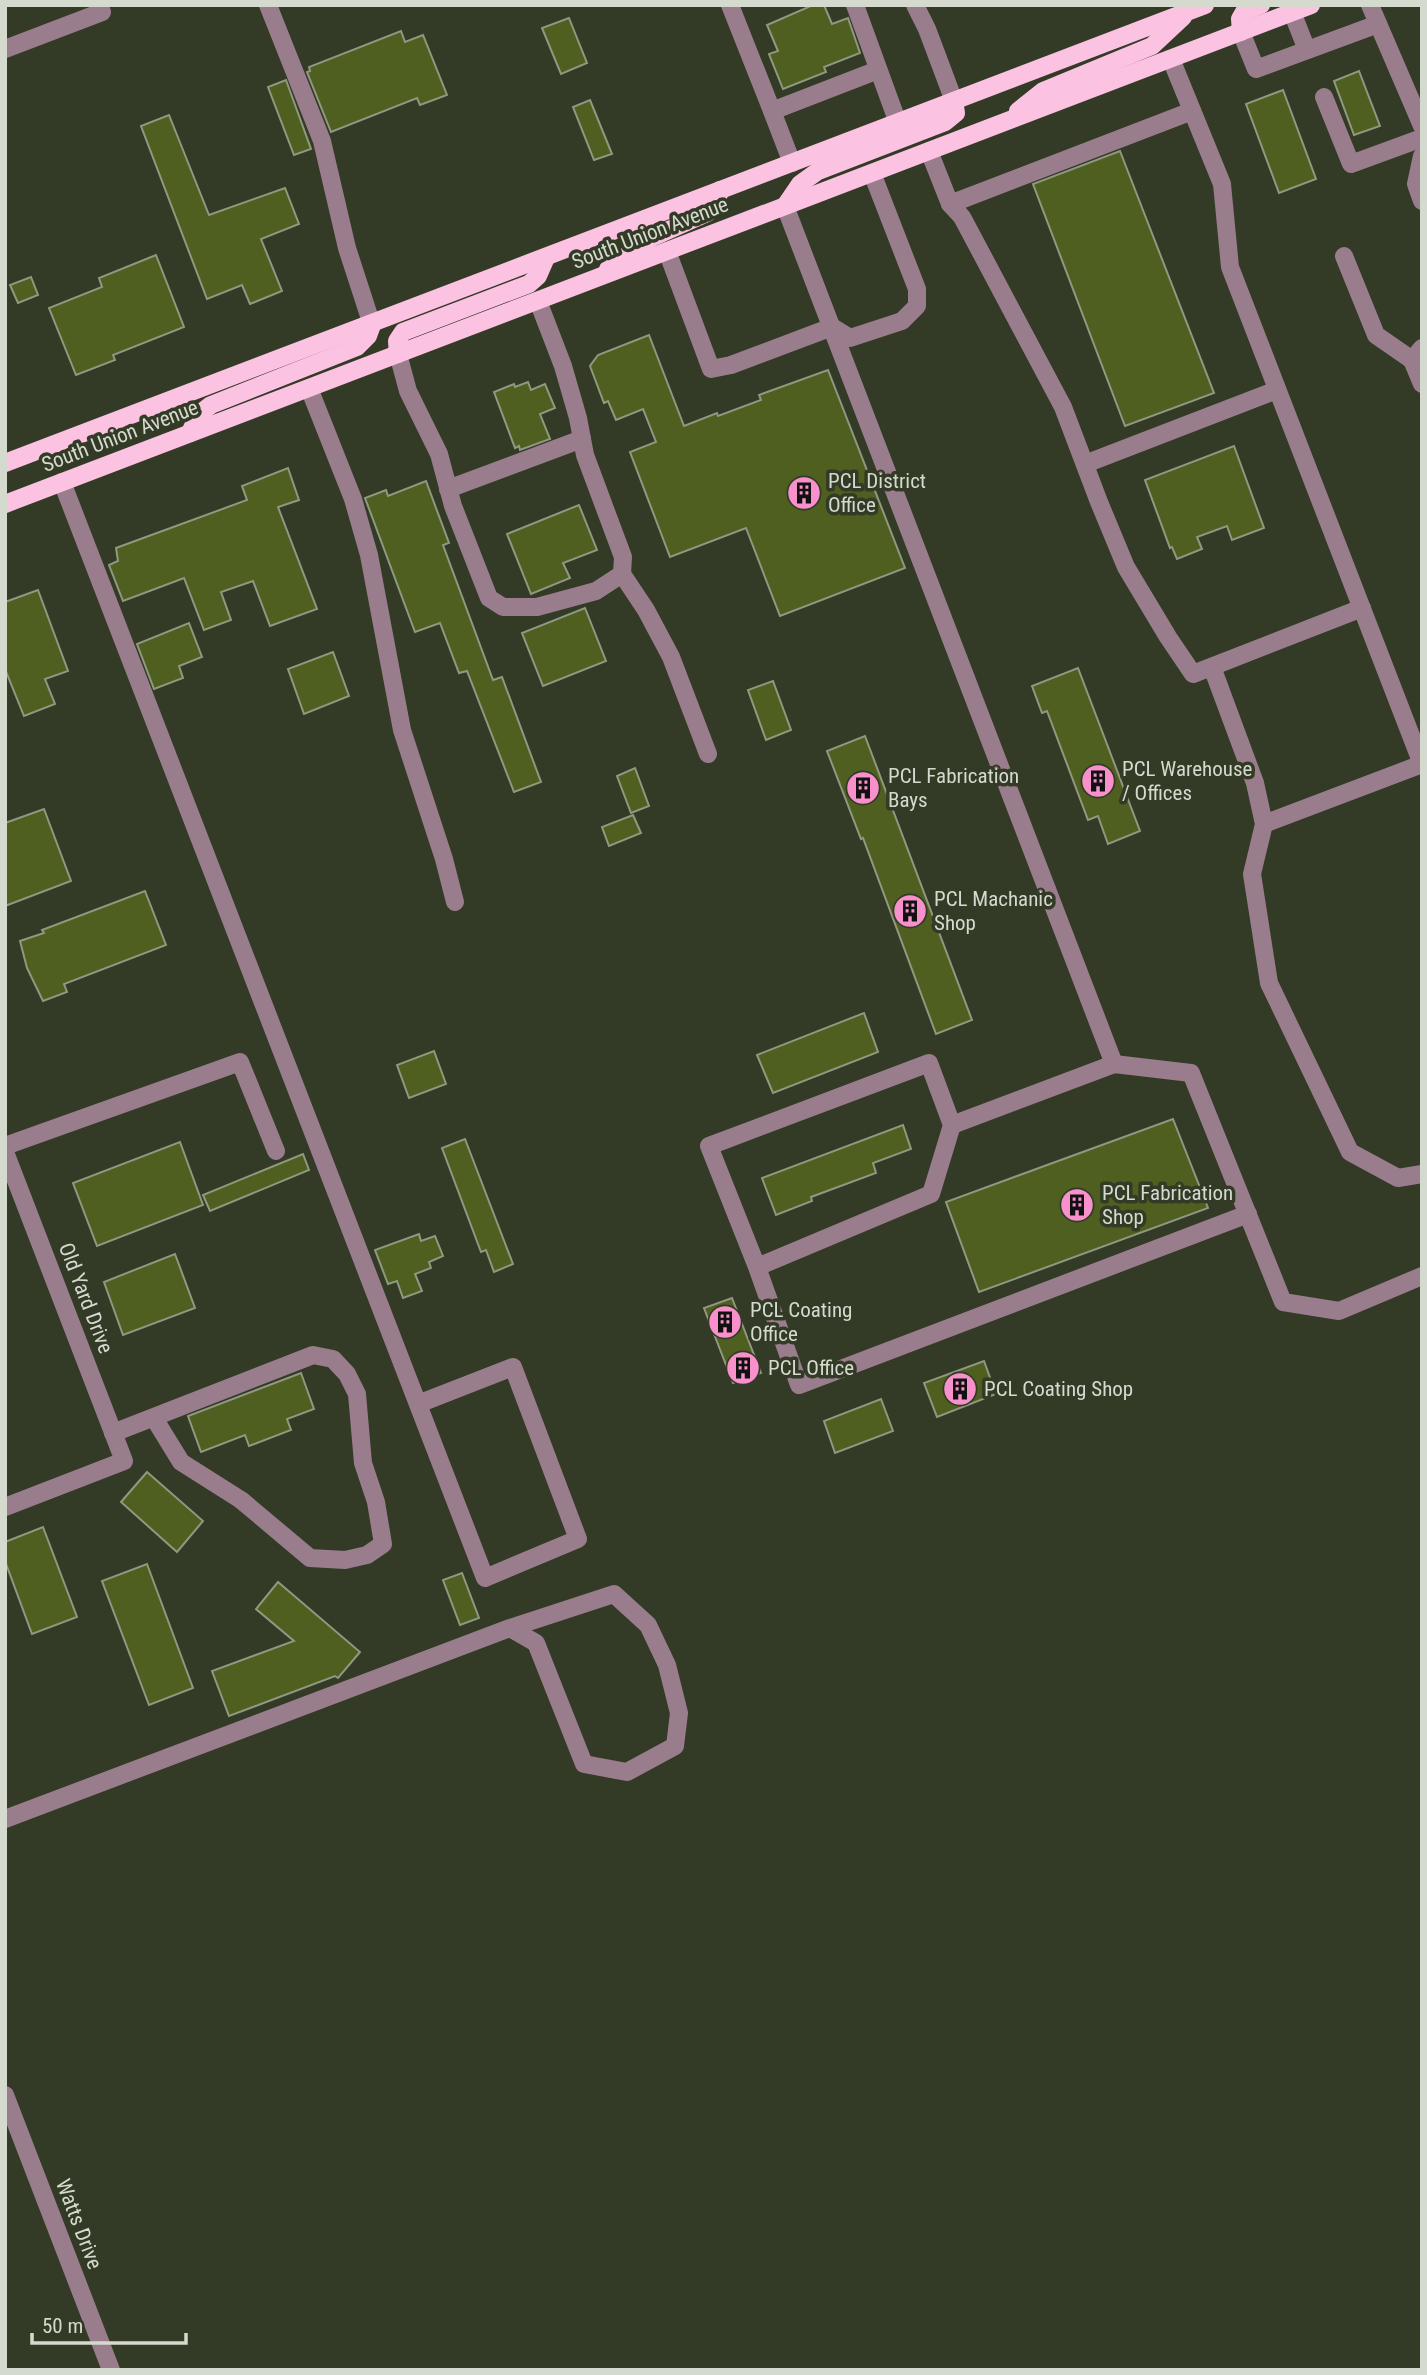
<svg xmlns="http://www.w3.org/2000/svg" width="1427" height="2375" viewBox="0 0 1427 2375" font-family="'Roboto Condensed',sans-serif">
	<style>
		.building { fill: #4e5f1f; stroke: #909881; stroke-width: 2 }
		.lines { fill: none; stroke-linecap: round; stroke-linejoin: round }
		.minor { stroke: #997d8c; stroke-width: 18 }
		.major { stroke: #fcc2e2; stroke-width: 18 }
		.labels { text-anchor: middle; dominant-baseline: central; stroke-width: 7; stroke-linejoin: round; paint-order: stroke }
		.street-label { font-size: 21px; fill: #d5dace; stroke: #333a26 }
		.poi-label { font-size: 21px; fill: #d5dace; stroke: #333a26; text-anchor: start }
	</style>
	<rect width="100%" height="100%" fill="#333a26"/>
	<g class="building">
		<path d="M813,5H824L832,24L848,18L860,53L824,67L826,72L783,89L769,54L778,51L767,25Z"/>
		<path d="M569,18L587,63L561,74L542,28Z"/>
		<path d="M401,31L405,42L423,35L447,95L420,105L417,98L331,132L307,72L310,71L309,67Z"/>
		<path d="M1359,71L1380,126L1354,135L1334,81Z"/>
		<path d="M286,80L311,149L294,155L268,87Z"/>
		<path d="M1283,90L1316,179L1279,193L1246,104Z"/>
		<path d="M590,100L612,154L594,160L573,107Z"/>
		<path d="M169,115L209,215L285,188L299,224L261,239L282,291L250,304L242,285L207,299L141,126Z"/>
		<path d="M1120,151L1214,393L1125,426L1033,184Z"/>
		<path d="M156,255L184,327L113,355L115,360L76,375L49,308L102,287L99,278Z"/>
		<path d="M31,277L38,295L18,303L10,285Z"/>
		<path d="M649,335L684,426L717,413L718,416L761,400L759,395L828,370L905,568L780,616L746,528L670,557L630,452L656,442L643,409L616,420L608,401L604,403L590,366L598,355Z"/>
		<path d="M528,382L531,390L545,384L555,408L540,414L550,439L520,450L519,446L515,448L494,392L514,384L515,387Z"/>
		<path d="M1234,446L1264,528L1232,540L1227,526L1197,537L1202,549L1177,559L1172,547L1170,548L1145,480Z"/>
		<path d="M288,468L299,500L278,507L317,609L270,626L253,581L221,592L231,620L204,630L184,578L123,601L109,565L118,561L116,548L247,500L242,486Z"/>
		<path d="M426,481L449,543L443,545L493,680L502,677L541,782L514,792L467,671L459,673L440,623L415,632L365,498L386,490L388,496Z"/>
		<path d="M579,505L597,550L563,563L570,578L531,594L507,534Z"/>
		<path d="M38,590L68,671L45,679L55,704L24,716L5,669V602Z"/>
		<path d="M585,608L606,661L543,686L522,633Z"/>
		<path d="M189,623L202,657L179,666L183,678L154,689L137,644Z"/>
		<path d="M333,652L349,696L304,714L288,669Z"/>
		<path d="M1078,668L1140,831L1108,844L1098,816L1088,820L1047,711L1042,713L1032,686Z"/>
		<path d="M773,681L791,730L766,740L748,690Z"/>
		<path d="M865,736L972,1020L936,1034L863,838L861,839L827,751Z"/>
		<path d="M635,768L649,806L631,813L617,776Z"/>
		<path d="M44,809L71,881L5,906V823Z"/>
		<path d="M633,815L641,833L609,846L602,827Z"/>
		<path d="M145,891L166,945L64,984L67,992L43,1001L27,968L20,941L44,933L42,930Z"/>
		<path d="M864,1013L878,1052L773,1093L757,1055Z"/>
		<path d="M434,1051L446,1084L409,1098L397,1065Z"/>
		<path d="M1173,1119L1208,1208L979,1292L946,1202Z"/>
		<path d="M903,1125L911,1149L873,1163L876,1173L811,1197L812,1201L776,1215L762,1178Z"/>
		<path d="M465,1139L513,1264L494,1272L486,1250L481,1252L442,1148Z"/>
		<path d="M180,1142L203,1205L97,1246L73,1183Z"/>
		<path d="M303,1154L309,1170L210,1211L203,1195Z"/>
		<path d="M419,1234L421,1241L435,1236L443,1256L429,1262L431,1268L415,1274L422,1291L403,1298L397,1281L388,1284L375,1250Z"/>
		<path d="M175,1254L195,1308L123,1335L104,1282Z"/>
		<path d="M732,1298L761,1373L733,1383L704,1308Z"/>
		<path d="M984,1361L996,1394L937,1417L924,1383Z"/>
		<path d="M301,1373L314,1409L287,1419L291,1430L249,1446L245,1435L201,1452L188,1416Z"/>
		<path d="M881,1399L893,1431L835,1453L824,1421Z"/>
		<path d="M147,1472L203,1521L177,1552L121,1502Z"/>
		<path d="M43,1527L77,1617L32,1634L5,1561V1542Z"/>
		<path d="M147,1564L193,1688L149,1705L102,1581Z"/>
		<path d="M462,1573L479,1618L460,1625L443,1580Z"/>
		<path d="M278,1582L360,1652L338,1678L335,1676L229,1716L212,1671L294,1641L256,1609Z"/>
	</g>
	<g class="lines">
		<g class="minor">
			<path d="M268,5L322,141L347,248L372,325"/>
			<path d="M730,5L772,111L878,70"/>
			<path d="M855,5L898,123"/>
			<path d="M915,5L927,29L954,101"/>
			<path d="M1370,5L1422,126"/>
			<path d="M1292,12L1307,50"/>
			<path d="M1241,32L1256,69L1378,24"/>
			<path d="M5,49L102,12L99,5"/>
			<path d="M1171,59L1222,184L1230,267L1422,764"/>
			<path d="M1324,97L1351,164L1422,138"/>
			<path d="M772,111L792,163"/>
			<path d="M929,151L950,204L962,217L1063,407L1099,502L1126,567L1168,637L1193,674L1362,608"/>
			<path d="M1422,156L1416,184L1422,201"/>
			<path d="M950,204L1192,111"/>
			<path d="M785,206L1114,1064"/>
			<path d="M667,251L711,369L731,365L832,327L850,338L902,321L917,306V289L872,173"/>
			<path d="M1344,256L1376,335L1412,360"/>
			<path d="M1422,348L1412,360L1422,384"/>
			<path d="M398,354L408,391L439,454L453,506L489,598L503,607H537L596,591L622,574L623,557L585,455L578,418L563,366L538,301"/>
			<path d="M309,388L353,499L369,555L402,730L444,859L455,902"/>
			<path d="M1085,464L1277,390"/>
			<path d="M62,482L485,1578L578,1539L513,1367L418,1404"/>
			<path d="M448,489L582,439"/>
			<path d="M622,574L646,610L671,657L708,754"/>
			<path d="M1212,667L1255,783L1264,824L1252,874L1269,983L1350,1152L1398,1178L1422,1174"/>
			<path d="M1264,824L1422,764"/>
			<path d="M952,1125L1114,1064L1191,1073L1283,1302L1339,1311L1422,1276"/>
			<path d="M5,1146L240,1062L276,1151"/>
			<path d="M5,1152L124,1461L5,1507"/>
			<path d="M757,1267L931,1194L952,1125L929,1063L709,1146L757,1267L799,1385L1248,1214"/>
			<path d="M113,1433L313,1355L333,1359L347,1374L357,1394L363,1463L376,1502L383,1544L367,1555L345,1560L310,1558L241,1500L181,1462L154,1418"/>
			<path d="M5,1819L510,1628L614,1594L648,1625L667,1665L679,1713L675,1746L627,1772L584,1764L536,1643L510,1628"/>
			<path d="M5,2095L111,2370"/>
		</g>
		<g class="major">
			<path d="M1241,32L1240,19L1244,12L1261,5"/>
			<path d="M1018,111L1043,91L1152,46L1183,17"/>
			<path d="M785,206L800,184L818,171L945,122L956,113L954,101"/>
			<path d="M608,269L651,238L707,213L716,205L720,190"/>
			<path d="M398,354L397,341L403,332L529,284L538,276L545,260"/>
			<path d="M190,433L198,415L211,405L357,347L368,336L372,325"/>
			<path d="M5,463C406,312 806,159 1205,5"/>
			<path d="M5,504L1311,5"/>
		</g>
	</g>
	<defs>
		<g id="building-disc" transform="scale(1.75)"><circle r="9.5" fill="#f890cc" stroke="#333a26"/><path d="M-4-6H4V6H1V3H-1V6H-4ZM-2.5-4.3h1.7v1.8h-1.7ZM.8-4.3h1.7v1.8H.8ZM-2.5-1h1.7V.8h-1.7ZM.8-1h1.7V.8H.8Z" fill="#111"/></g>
	</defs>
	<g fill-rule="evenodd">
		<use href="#building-disc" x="804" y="493"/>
		<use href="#building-disc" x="1098" y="781"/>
		<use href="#building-disc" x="863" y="788"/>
		<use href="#building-disc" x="910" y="911"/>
		<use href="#building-disc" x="1077" y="1205"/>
		<use href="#building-disc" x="725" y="1322"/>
		<use href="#building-disc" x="743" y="1368"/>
		<use href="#building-disc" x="960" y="1389"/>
	</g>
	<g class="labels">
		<g class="street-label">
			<text transform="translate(650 233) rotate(-21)">South Union Avenue</text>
			<text transform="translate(120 436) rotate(-21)">South Union Avenue</text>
			<text transform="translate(86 1298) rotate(69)">Old Yard Drive</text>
			<text transform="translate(79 2224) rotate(69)">Watts Drive</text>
		</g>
		<g class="poi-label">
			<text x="828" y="481">PCL District<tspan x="828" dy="24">Office</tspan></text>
			<text x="1122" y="769">PCL Warehouse<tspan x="1122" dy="24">/ Offices</tspan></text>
			<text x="888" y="776">PCL Fabrication<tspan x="888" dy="24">Bays</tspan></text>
			<text x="934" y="899">PCL Machanic<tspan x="934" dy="24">Shop</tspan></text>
			<text x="1102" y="1193">PCL Fabrication<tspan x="1102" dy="24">Shop</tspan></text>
			<text x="750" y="1310">PCL Coating<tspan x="750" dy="24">Office</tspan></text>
			<text x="768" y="1368">PCL Office</text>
			<text x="984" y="1389">PCL Coating Shop</text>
		</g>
	</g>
	<rect width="1427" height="2375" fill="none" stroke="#d5dace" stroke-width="14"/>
	<path d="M32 2333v10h154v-10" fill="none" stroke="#d5dace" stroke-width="3.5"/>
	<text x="42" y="2333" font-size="21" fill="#d5dace" stroke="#333a26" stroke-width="5" paint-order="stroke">50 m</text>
</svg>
